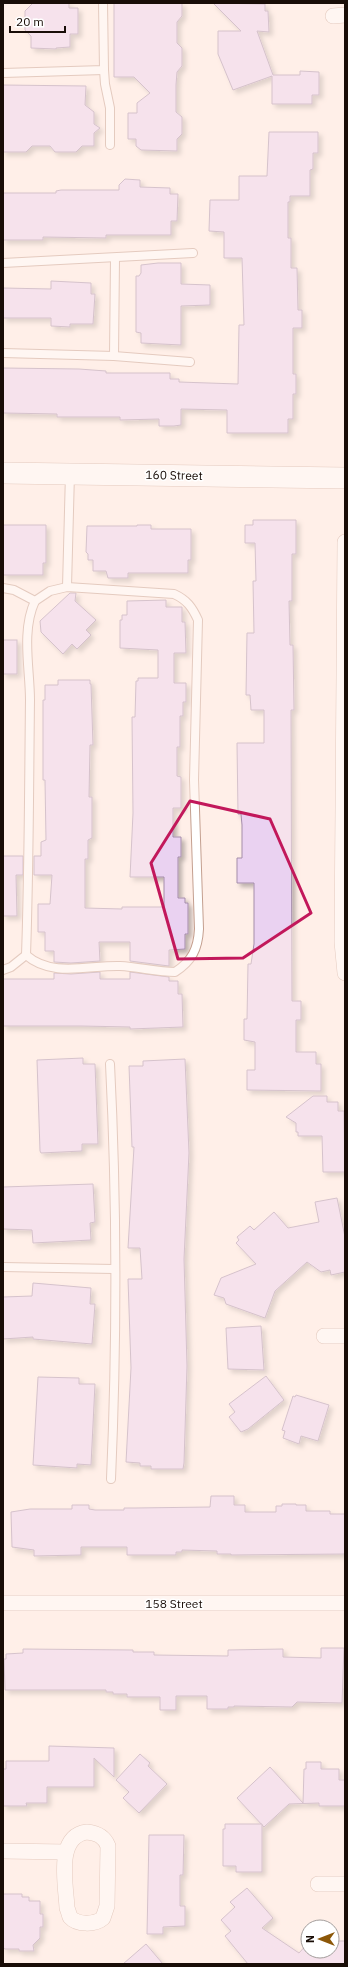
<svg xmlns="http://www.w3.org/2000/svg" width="348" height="1967" viewBox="0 0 348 1967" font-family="'IBM Plex Sans',sans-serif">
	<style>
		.building { fill: #ead2f1; stroke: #a48daa; filter: url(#shadow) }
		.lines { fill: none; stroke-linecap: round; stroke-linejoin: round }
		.lane-casing { stroke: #c49f8f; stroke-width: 10 }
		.street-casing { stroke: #c49f8f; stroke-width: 16 }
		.secondary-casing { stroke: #c49f8f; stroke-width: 22 }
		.lane { stroke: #fff; stroke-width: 8 }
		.street { stroke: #fff; stroke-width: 15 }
		.secondary { stroke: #fff; stroke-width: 21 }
		.marked { fill: none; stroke: #c2185b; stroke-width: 3; stroke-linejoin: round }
		.labels { text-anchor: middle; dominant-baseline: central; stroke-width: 3; stroke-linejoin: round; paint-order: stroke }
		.street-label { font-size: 12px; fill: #190d07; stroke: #fff }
	</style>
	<defs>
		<filter id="shadow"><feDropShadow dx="3.5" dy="3.5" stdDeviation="2" flood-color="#0004"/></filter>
	</defs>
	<rect width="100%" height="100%" fill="#ffefe8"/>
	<g class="building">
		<path d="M33,3H69V8H78V34H70V47L56,48V49L31,48V36L25,30V11Z"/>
		<path d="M114,3H182V16L177,22V43L182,48V66L177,72L176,85V112L182,117V134L177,139V151L141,150L136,146V139H128V113H137V103L150,93L134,77H114Z"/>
		<path d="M213,3L265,4V11H268L269,32L257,31L273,75H300V71L319,72V95H312V104H272V76L233,90L218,54V31H241Z"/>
		<path d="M3,85L86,86L85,105L94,112V124L100,128L94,133V146H82L76,152H55L50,146H32L26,152H3Z"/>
		<path d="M269,132H318V153H313V169L310,170V196H290V202H288V238H291V268H297L298,310H302V328H293V374H296V394H293V419H288V433H227V410L181,409V425L174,426H159V419L120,420V417H57V414L3,413V368L79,369L106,371V373H170V379H179V382L238,384L239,325H244L242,258H224V232L209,231L210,200H239V176H267Z"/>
		<path d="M125,179L140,180V187L170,188V194H178L177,221H171V235H106V238L43,237V240H3V193H56V191L61,190H119V185Z"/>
		<path d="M158,263H181V284L210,285V305L181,306V345L141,343V333L136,332V276H139L141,273V265Z"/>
		<path d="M51,281L91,283V294H95L93,324H70V327L51,326V318H3V288L51,289Z"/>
		<path d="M253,520H296V554H292V601H289L290,645H293L294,710H291L292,1001H301V1020H296V1052H316V1064H321V1091L247,1090V1070H255V1042L244,1040V1019H247L248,964H251L254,944V883H237V858H242V825L241,814H238L237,743H264V710H251L250,695H246L247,633H254L253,581H256L255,543H245V525H253Z"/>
		<path d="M3,525H46V563H43V575H3Z"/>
		<path d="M137,525H151V529H191V560H188V573H128V578H108L106,571H93V560H88V554L86,552L87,526H137Z"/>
		<path d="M70,593H76L75,601L96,620L86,630L91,635L77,649L72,644L63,654L41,632L40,621Z"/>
		<path d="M166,600V607H182V622H185L186,653H174V683H186V702H183V716H180V747H177V776L181,777V808H173V837H181V857H178V898H185V903H188V934H185V949L169,950V966L130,961V942H99L100,961L71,963L54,962V951H45V932H38V904H50L52,875H34V856H41V842L46,840L45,780H43V700H45V685H58V680H90V684H91L93,745H90L89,797H92V838L88,840V859H85V908L122,909V907H164V877H130L133,813L132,717H135L136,681H138V678H158V650L120,648V620H122V615H127V601Z"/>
		<rect x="3" y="640" width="14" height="34"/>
		<path d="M3,856H23V875H16L17,916H3Z"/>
		<path d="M100,972V979H130V972L169,977V981H178V994H182L183,1027L130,1029V1027L81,1026H3V979H54V973L71,974Z"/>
		<path d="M83,1058V1064H95L98,1144H82V1151L41,1153L40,1151L37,1060Z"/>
		<path d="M185,1059L189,1153L184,1259L187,1366L184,1463L183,1469H151V1466H140V1463L126,1462L131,1368L128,1279H142L140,1248H128L134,1147H132L129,1066H143V1061Z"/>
		<path d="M313,1096H327V1102H338V1111H344L345,1172H323L322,1136H298V1132H296V1123L286,1117Z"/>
		<path d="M93,1184L95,1222L90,1223L91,1240L33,1243L32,1230L3,1229V1187Z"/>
		<path d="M337,1198L345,1237V1272L331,1275L330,1270L321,1272L307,1262L275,1291L265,1318L226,1304L224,1298L214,1295L221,1278L256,1264L236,1243L239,1240L237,1237L250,1226L254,1230L274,1212L288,1228L319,1222L315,1202Z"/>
		<path d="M33,1283L91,1288L90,1304H95L92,1344L33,1339V1337L3,1339V1297L32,1296Z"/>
		<path d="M261,1326L264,1370L228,1369L226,1328Z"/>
		<path d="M266,1376L284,1400L248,1429L241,1432L229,1417L235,1412L229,1404Z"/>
		<path d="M38,1377L79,1378V1384H95L91,1465L77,1464V1468L33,1465Z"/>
		<path d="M296,1395L329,1405L318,1441L301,1436L299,1444L283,1438L285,1431L282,1430L293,1396L295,1397Z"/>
		<path d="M211,1496H234V1505H245V1512H276V1506H282V1504H296V1505H306V1511H330V1514H345V1554L231,1555V1554H217V1551L182,1550V1552H176V1555H127V1547H81V1555L34,1556V1550L12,1547L11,1512L30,1509H72V1505H89V1509L95,1510H124V1508H135L210,1507Z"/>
		<path d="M321,1648H344L342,1703L297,1702L292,1707L234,1706V1707H228V1709H207V1696H176V1710H160V1697H127V1694H113V1692H106V1690H5L4,1659H6V1654L23,1653V1649L133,1650V1652H154V1655L228,1656V1650L283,1649V1657L321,1658Z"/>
		<path d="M49,1746L114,1748V1777L94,1758V1787H47V1803H26L27,1806H3V1769H6V1761H49Z"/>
		<path d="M140,1754L150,1763L148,1766L167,1784L139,1813L123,1798L129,1792L116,1780Z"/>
		<path d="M306,1762H321V1769H339V1780H345V1806H319V1803L289,1804L264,1827L237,1798L270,1767L303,1803L304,1769H306Z"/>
		<path d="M225,1824H262V1872H236V1866H223V1829H225Z"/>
		<path d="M149,1835H184L183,1875H180V1906H185V1926L163,1927V1934H147Z"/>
		<path d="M247,1888L273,1918L262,1928L299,1953L308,1943V1951H332V1941H345V1964H248L225,1936L231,1931L221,1920L235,1907L230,1902Z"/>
		<path d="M3,1894H22V1897H29V1901H40V1914H43V1927H40V1938L33,1945L34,1951H19V1949H5L3,1948Z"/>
		<path d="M146,1944L163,1964H123Z"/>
	</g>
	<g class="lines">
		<g class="lane-casing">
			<g id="lane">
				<path d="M104,70L105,84L110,108V145"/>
				<path d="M3,73L104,70L103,3"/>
				<path d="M3,263L193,253"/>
				<path d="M3,353L114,356L190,362"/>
				<path d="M114,356L115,258"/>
				<path d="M67,587L70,473"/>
				<path d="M3,588L14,590L35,601L50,591L67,587L174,594C187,600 192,607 198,620L194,780L199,929C198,949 192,961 175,972C157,972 139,967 120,966C89,965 52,978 26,955L11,967L3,970"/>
				<path d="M26,955C29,870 29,785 30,700C30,669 21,631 35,601"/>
				<path d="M110,1064C117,1202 117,1341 111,1479"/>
				<path d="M3,1267L114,1269"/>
			</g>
		</g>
		<g class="street-casing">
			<g id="street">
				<path d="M333,16L345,15"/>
				<path d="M345,542L342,942L345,973"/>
				<path d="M324,1336H345"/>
				<path d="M3,1603H345"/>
				<path d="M87,1832C97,1833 104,1836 108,1846L107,1906L103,1918C95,1925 77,1925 70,1917C69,1914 68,1910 67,1908C66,1885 55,1836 87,1832Z"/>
				<path d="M3,1851L66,1852"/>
				<path d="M318,1884H345"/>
			</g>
		</g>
		<g class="secondary-casing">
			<path id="secondary" d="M3,473L345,478"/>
		</g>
		<use href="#lane" class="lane"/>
		<use href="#street" class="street"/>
		<use href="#secondary" class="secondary"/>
	</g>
	<path d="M0 0H348V1967H0ZM190,801L270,819L311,913L243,958L178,959L151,863Z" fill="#ffefe8" fill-opacity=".55" fill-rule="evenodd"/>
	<path class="marked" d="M190,801L270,819L311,913L243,958L178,959L151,863Z"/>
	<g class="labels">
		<g class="street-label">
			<text transform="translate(174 475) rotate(1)">160 Street</text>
			<text x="174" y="1603">158 Street</text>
		</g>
	</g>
	<rect width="348" height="1967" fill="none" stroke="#190d07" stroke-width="8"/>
	<g transform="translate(320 1939) rotate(270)"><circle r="19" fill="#ffffff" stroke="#a39e9c"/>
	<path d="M0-3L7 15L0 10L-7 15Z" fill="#8c5708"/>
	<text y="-6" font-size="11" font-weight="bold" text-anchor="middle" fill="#190d07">N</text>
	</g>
	<path d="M10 26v6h55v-6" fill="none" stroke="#190d07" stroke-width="2"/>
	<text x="16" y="26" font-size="12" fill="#190d07" stroke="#ffffff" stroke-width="3" paint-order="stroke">20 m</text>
</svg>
